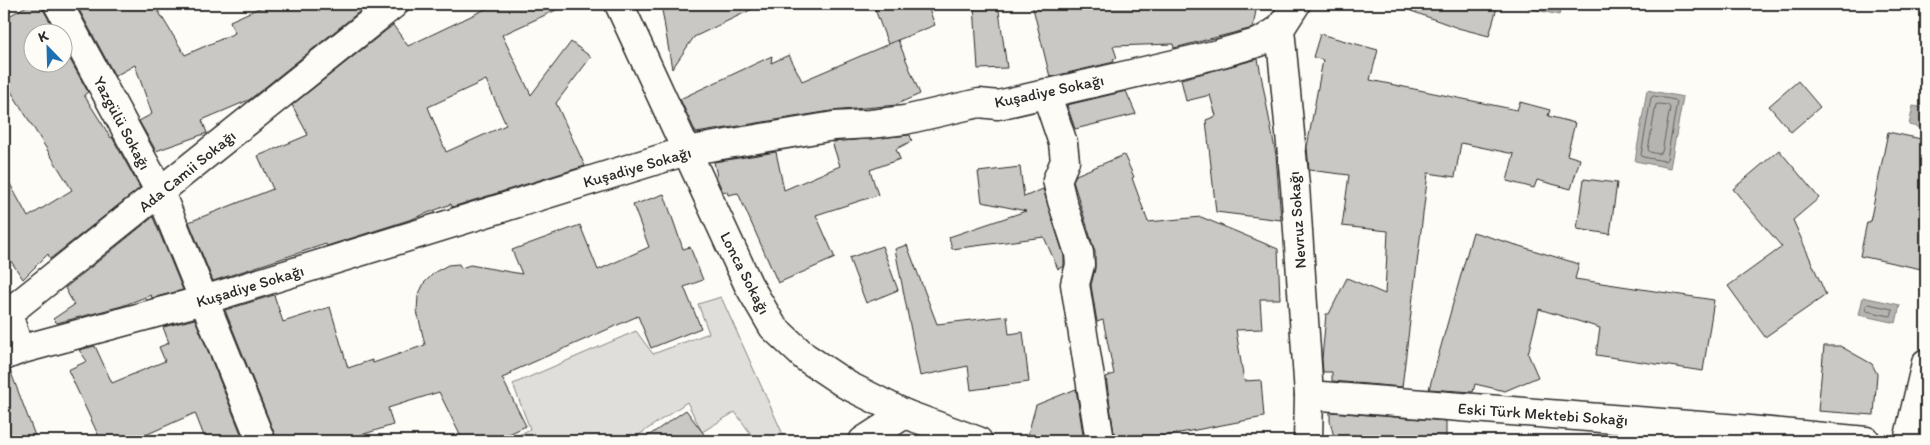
<svg xmlns="http://www.w3.org/2000/svg" width="1930" height="445" viewBox="0 0 1930 445" font-family="Itim,sans-serif">
	<style>
		.green { fill: #dfdeda; stroke: #858482 }
		.water { fill: #b5b4b1; stroke: #7e7d7b }
		.lines { fill: none; stroke-linecap: round; stroke-linejoin: round }
		.shore { stroke: #626261; stroke-width: 1 }
		.building { fill: #c9c8c4; stroke: #2b2b2b; fill-rule: evenodd }
		.minor-casing { stroke: #2b2b2b; stroke-width: 31 }
		.minor { stroke: #fdfcf7; stroke-width: 28 }
		.labels { text-anchor: middle; dominant-baseline: central; stroke-width: 4; stroke-linejoin: round; paint-order: stroke }
		.street-label { font-size: 16px; fill: #2b2b2b; stroke: #fdfcf7 }
	</style>
	<rect width="100%" height="100%" fill="#fdfcf7"/>
	<filter id="ink" filterUnits="userSpaceOnUse"><feTurbulence type="fractalNoise" baseFrequency=".02" numOctaves="2"/><feDisplacementMap in="SourceGraphic" scale="10" xChannelSelector="R" yChannelSelector="G"/><feConvolveMatrix kernelMatrix="1 2 1 2 8 2 1 2 1" color-interpolation-filters="sRGB"/></filter>
	<g filter="url(#ink)">
		<path class="green" d="M721,297L786,441H756L735,412L702,432L687,402L630,441H508L530,429L513,384L636,331L653,354L709,333L698,304Z"/>
		<g class="water">
			<path d="M1529,4H1562L1559,15L1528,8Z"/>
			<path d="M1647,90L1683,97L1670,168L1635,161Z"/>
			<path d="M1913,106L1926,108V129L1909,125Z"/>
			<path d="M1863,297L1900,305L1896,323L1859,315Z"/>
		</g>
		<g class="lines">
			<g class="shore">
				<path d="M1654,96L1675,100L1677,102L1667,159L1665,161L1643,157L1641,155L1651,98Z"/>
				<path d="M1659,104L1668,105L1670,108L1662,152L1659,154L1650,152L1648,150L1656,105Z"/>
				<path d="M1869,304L1892,309V315L1890,316L1867,311L1866,306Z"/>
			</g>
		</g>
		<g class="building">
			<path d="M30,4H42L44,11L56,32H32V62H62V45L88,92L84,95L111,138L112,137L140,188L50,259L48,254L23,279L4,251V173L28,217L72,190L4,80V19Z"/>
			<path d="M76,4H154L185,55L235,33L230,21L268,4H369L249,100L202,120L207,133L156,151L139,121L152,114L135,65L115,76Z"/>
			<path d="M496,4H569L502,35L531,95L571,42L591,57L556,103L585,166L452,207L451,204L412,219L327,246L326,244L213,281L189,222L273,189L258,156L308,135L292,105L393,25L408,46ZM486,80L506,125L446,152L428,107Z"/>
			<path d="M661,4H763L694,37L672,69Z"/>
			<path d="M873,4H927L935,25L888,44Z"/>
			<path d="M998,4L1007,68L978,69L974,5Z"/>
			<path d="M1032,4H1257L1253,28L1174,48L1173,44L1113,46L1117,58L1113,59L1114,62L1050,77Z"/>
			<path d="M1404,4H1498L1489,36L1458,28L1403,8Z"/>
			<path d="M1320,34L1378,50L1370,80L1517,110L1520,102L1550,110L1548,116L1575,123L1567,155L1580,159L1571,189L1537,180L1534,188L1507,181L1514,154L1461,143L1455,177L1428,173L1402,387L1332,381V372H1323L1322,359L1326,314H1329L1347,278L1385,294L1388,231L1342,226L1349,175L1309,170L1307,147L1323,60L1313,57Z"/>
			<path d="M898,40L920,94L897,104V105L831,111L696,133L680,99L772,56L771,63L789,55L802,81Z"/>
			<path d="M1258,59L1276,155L1281,220L1216,212L1206,120L1216,116L1210,95L1186,101L1181,79Z"/>
			<path d="M1798,81L1820,107L1791,132L1769,106Z"/>
			<path d="M1126,91L1136,114L1075,129L1067,105Z"/>
			<path d="M1888,132L1926,140V270L1860,256L1867,222H1870Z"/>
			<path d="M910,135L912,141L896,149L900,159L870,170L878,195L816,215L835,258L778,283L738,193L728,195L727,191L723,192L718,181L714,162L776,152L784,190L840,166L832,142Z"/>
			<path d="M1779,150L1819,198L1793,220L1826,295L1765,337L1728,286L1782,247L1733,189Z"/>
			<path d="M1124,155L1134,177L1132,178L1148,222L1201,217L1278,249L1280,299H1260L1262,329L1236,330L1244,381L1261,380L1264,417L1138,441H1115L1106,377L1114,374L1103,320L1097,322L1091,285L1095,269V252L1073,181L1076,175Z"/>
			<path d="M1020,167L1024,197L1043,189L1064,256V266L1058,269L1044,237L952,249L949,237L1026,211L982,202L978,172Z"/>
			<path d="M1584,179L1617,183L1610,234L1577,229Z"/>
			<path d="M664,194L683,249L690,247L703,280L684,287L701,328L651,348L638,316L511,372L512,374L502,378L526,426L494,441H463L439,392L388,408L393,425L342,441H276L275,435L225,310L274,295L283,322L330,307L348,368L372,360L373,363L425,345L417,311L418,296L424,283L435,272L448,265L459,264L461,268L470,265L522,274L512,250L580,225L598,270L649,247L633,205Z"/>
			<path d="M153,217L183,290L152,298L151,295L122,306L57,323L53,319L74,305L65,288Z"/>
			<path d="M1473,232L1579,264L1575,279L1714,300L1703,371L1596,355L1600,328L1539,309L1528,354L1538,377L1505,391L1475,384L1473,392L1429,389Z"/>
			<path d="M907,245L937,324L1007,316L1009,334L1023,332L1029,382L971,390L968,366L920,376L895,249Z"/>
			<path d="M882,246L898,290L866,303L849,258Z"/>
			<path d="M195,319L242,436L227,441H206L195,413L132,441H101L68,370L87,361L79,350L95,346L112,383L165,361L159,347L169,343L163,327Z"/>
			<path d="M1824,346H1840L1872,364L1877,374L1874,415L1818,411Z"/>
			<path d="M10,370L37,441H4V371Z"/>
			<path d="M1076,389L1084,441H1054L1028,434L1036,405Z"/>
			<path d="M686,410L709,441H641Z"/>
			<path d="M1330,412L1446,421V441H1335L1330,421Z"/>
		</g>
		<g class="lines">
			<g class="minor-casing">
				<g id="minor">
					<path d="M58,4L160,192L261,441"/>
					<path d="M619,4L748,284L773,327L805,357L847,385L905,414L978,441"/>
					<path d="M1296,4L1280,29L1295,186L1309,395L1308,441"/>
					<path d="M1046,93L1063,143L1065,161L1057,180L1062,201L1079,253L1080,265L1075,284L1100,441"/>
					<path d="M19,350L8,313L394,4"/>
					<path d="M4,356L19,350L204,300L686,151L834,126L871,124L905,120L979,103L998,105L1218,54L1260,42L1280,29"/>
					<path d="M1309,395L1739,429L1866,441"/>
					<path d="M863,441L905,414"/>
					<path d="M1908,441L1926,363"/>
				</g>
			</g>
			<use href="#minor" class="minor"/>
		</g>
	</g>
	<g class="labels">
		<g class="street-label">
			<text transform="translate(1049 91) rotate(-12)">Kuşadiye Sokağı</text>
			<text transform="translate(122 123) rotate(62)">Yazgülü Sokağı</text>
			<text transform="translate(637 167) rotate(-16)">Kuşadiye Sokağı</text>
			<text transform="translate(187 171) rotate(-39)">Ada Camii Sokağı</text>
			<text transform="translate(1297 220) rotate(-94)">Nevruz Sokağı</text>
			<text transform="translate(745 273) rotate(63)">Lonca Sokağı</text>
			<text transform="translate(250 286) rotate(-17)">Kuşadiye Sokağı</text>
			<text transform="translate(1543 414) rotate(4)">Eski Türk Mektebi Sokağı</text>
		</g>
	</g>
	<rect width="1930" height="445" fill="none" stroke="#fdfcf7" stroke-width="20"/>
	<rect x="10" y="10" width="1910" height="425" fill="none" stroke="#2b2b2b" stroke-width="2" filter="url(#ink)"/>
	<g transform="translate(48 48) rotate(337)"><circle r="24" fill="#fdfcf7" stroke="#a9a8a5"/>
	<path d="M0-4L9 19L0 12L-9 19Z" fill="#1f6fb2"/>
	<text y="-8" font-size="14" font-weight="bold" text-anchor="middle" fill="#2b2b2b">K</text>
	</g>
</svg>
